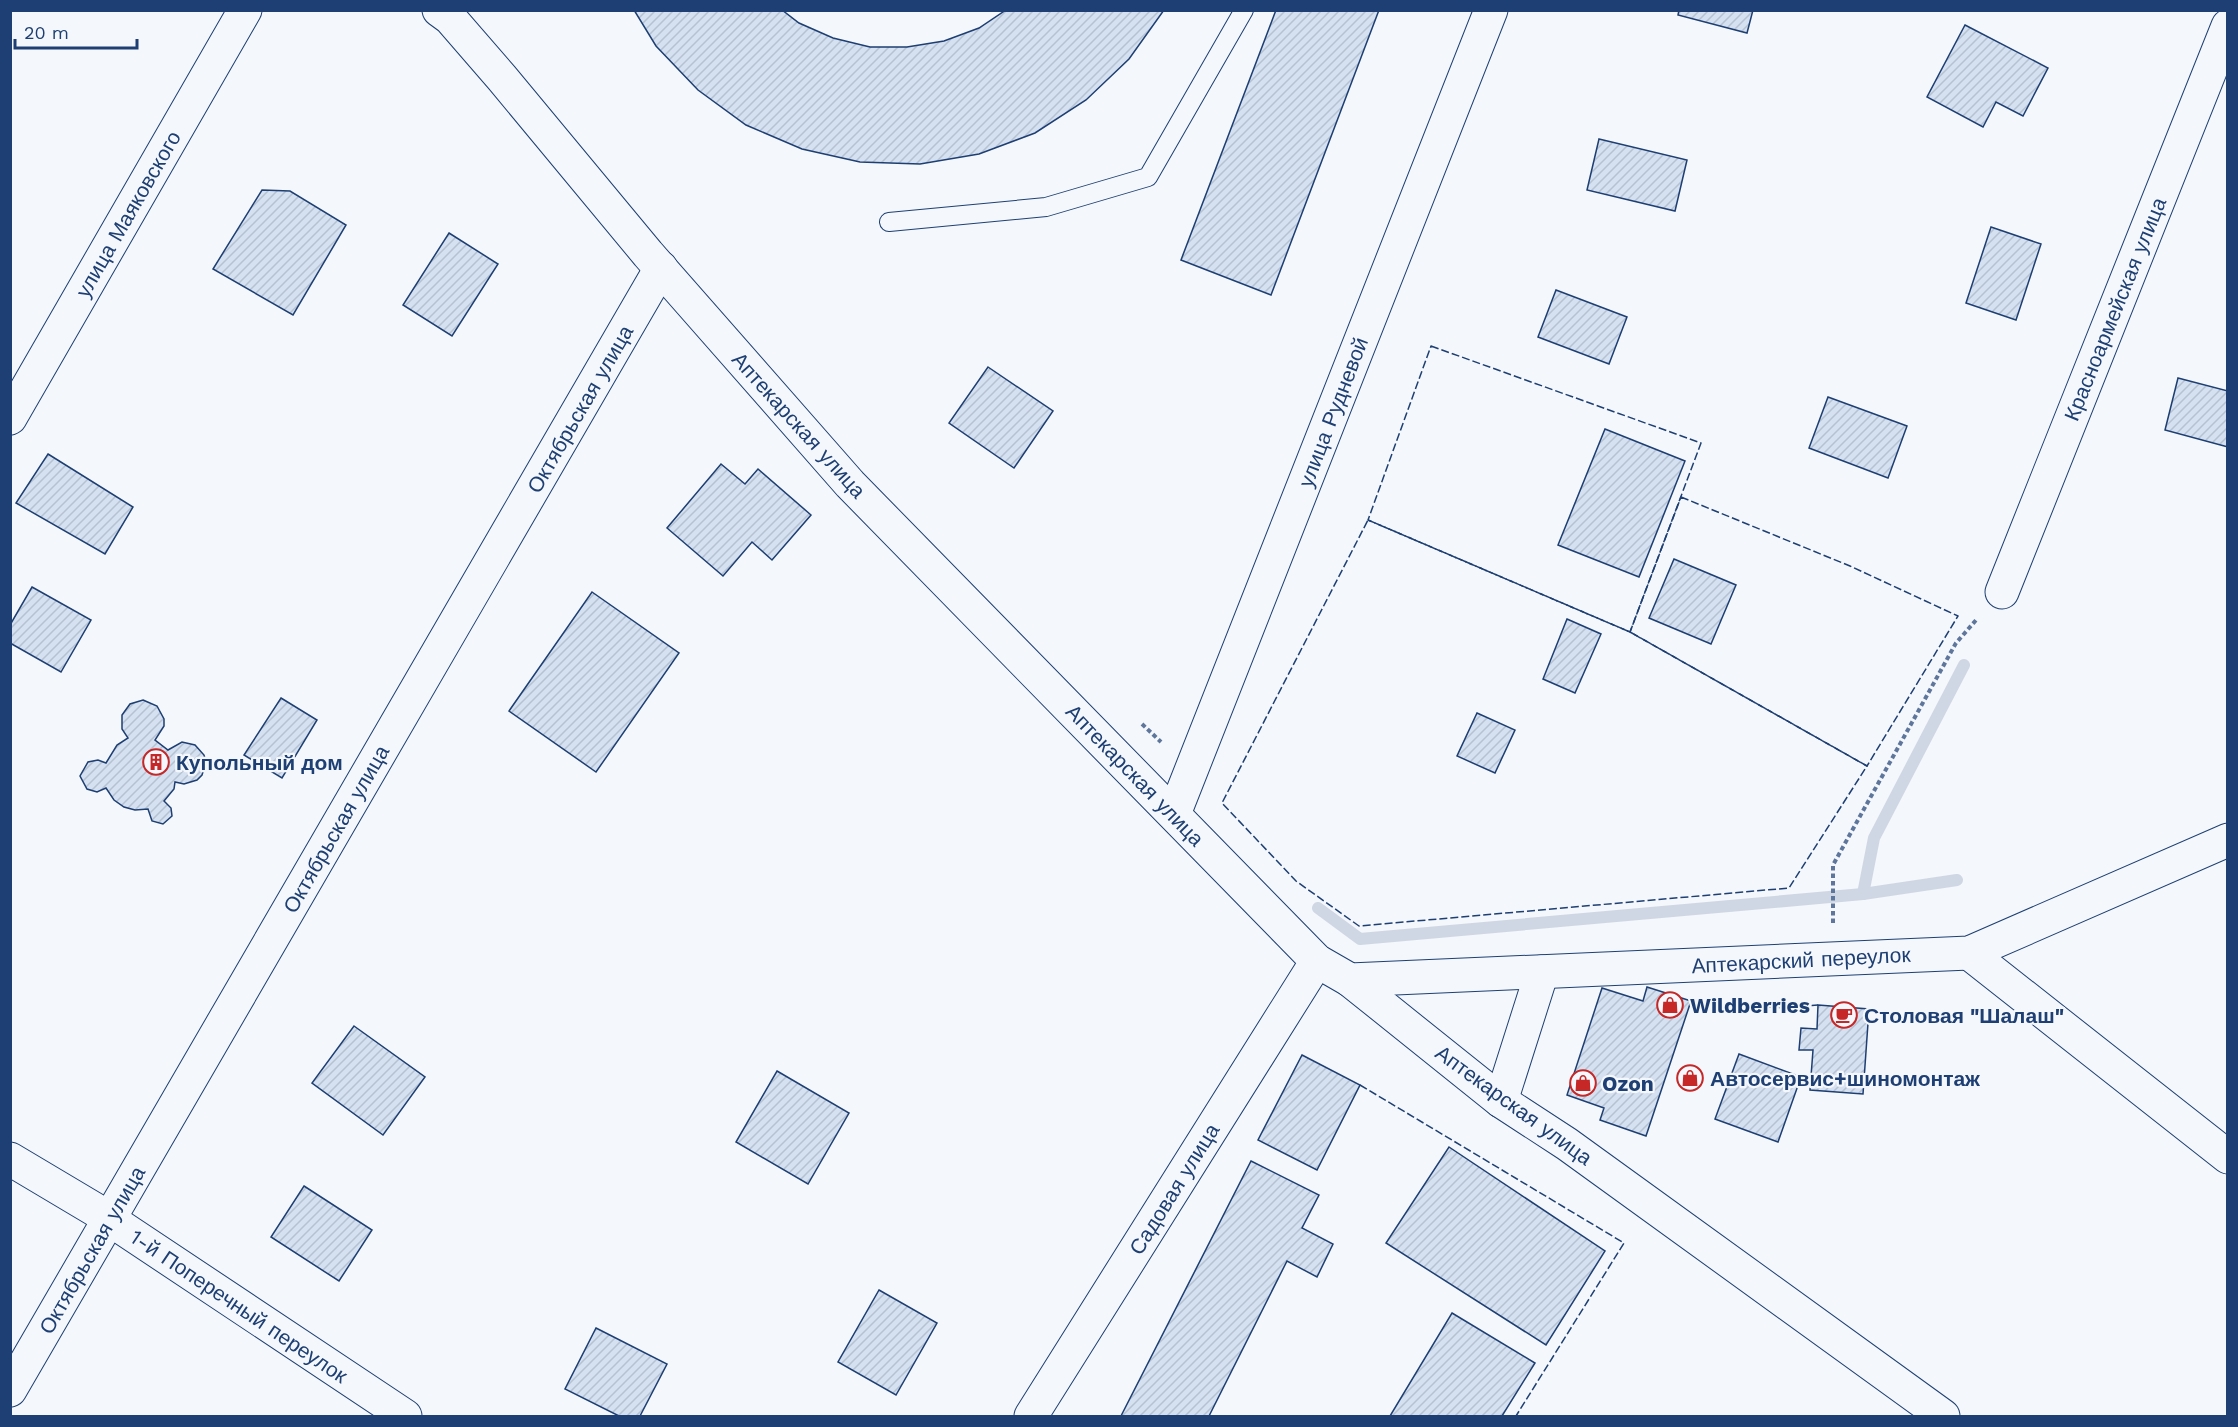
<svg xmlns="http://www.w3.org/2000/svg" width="2238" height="1427" viewBox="0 0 2238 1427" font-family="'Work Sans',sans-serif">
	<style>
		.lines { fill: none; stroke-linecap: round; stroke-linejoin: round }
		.stream { stroke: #cfd7e4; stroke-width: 12 }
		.building { fill: url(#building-hatch); stroke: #1d3f73; stroke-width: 1.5 }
		.service-casing { stroke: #1d3f73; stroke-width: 20 }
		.minor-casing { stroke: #1d3f73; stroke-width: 35 }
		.tertiary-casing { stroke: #1d3f73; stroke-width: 35 }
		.path { stroke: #5e769c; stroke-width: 4; stroke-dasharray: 4.5 3; stroke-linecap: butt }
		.service { stroke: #f4f7fb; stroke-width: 18 }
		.minor { stroke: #f4f7fb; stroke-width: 33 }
		.tertiary { stroke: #f4f7fb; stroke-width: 33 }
		.fence { stroke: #1d3f73; stroke-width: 1.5; stroke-dasharray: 8 3; stroke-linecap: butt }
		.labels { text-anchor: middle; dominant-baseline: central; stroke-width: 4.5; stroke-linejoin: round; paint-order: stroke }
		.street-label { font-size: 21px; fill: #1d3f73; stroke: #f4f7fb }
		.poi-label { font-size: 21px; font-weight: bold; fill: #1d3f73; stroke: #f4f7fb; text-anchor: start }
	</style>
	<defs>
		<pattern id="building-hatch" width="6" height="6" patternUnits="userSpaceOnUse" patternTransform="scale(1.5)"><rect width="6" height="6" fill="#d5e0f0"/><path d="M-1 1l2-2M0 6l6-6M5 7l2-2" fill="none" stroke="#b6c1d1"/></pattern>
	</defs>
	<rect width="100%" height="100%" fill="#f4f7fb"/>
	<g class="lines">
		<g class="stream">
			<path d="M1863,894L1874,838L1964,665"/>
			<path d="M1318,908L1360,939L1863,894L1957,880"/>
		</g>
	</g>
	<g class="building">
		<path d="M634,10H782L799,23L833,38L870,47H907L944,41L979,28L1006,10H1164L1129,59L1086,100L1035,133L979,154L920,164L860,162L802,149L746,125L698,90L656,46Z"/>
		<path d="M1276,10H1379L1271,295L1181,260Z"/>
		<path d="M1679,10H1753L1747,33L1678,15Z"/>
		<path d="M1965,25L2048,68L2023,116L1996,102L1983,127L1927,97Z"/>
		<path d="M1599,139L1687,160L1675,211L1587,190Z"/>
		<path d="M262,190L290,191L346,225L293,315L213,269Z"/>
		<path d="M1991,227L2041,244L2016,320L1966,303Z"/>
		<path d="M449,233L498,264L452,336L403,305Z"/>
		<path d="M1556,290L1627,317L1609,364L1538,337Z"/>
		<path d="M988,367L1053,411L1014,468L949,423Z"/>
		<path d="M2178,378L2228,391V447L2165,430Z"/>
		<path d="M1828,397L1907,426L1888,478L1809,448Z"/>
		<path d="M1605,429L1685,461L1639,577L1558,545Z"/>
		<path d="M48,454L133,507L105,554L16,503Z"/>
		<path d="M721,464L745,484L758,469L811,515L772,560L752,542L723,576L667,528Z"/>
		<path d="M1674,559L1736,585L1711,644L1649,618Z"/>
		<path d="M32,587L91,620L61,672L10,643V625Z"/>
		<path d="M592,592L679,653L596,772L509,711Z"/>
		<path d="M1567,619L1601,634L1575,693L1543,679Z"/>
		<path d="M281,698L317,720L282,778L244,755Z"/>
		<path d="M143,700L157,706L164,719V726L155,740L168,750L182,742L195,745L204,755L206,762L202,775L197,780L184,784L175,782L174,789L164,801L171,808L172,816L163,824L152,821L148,809L135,810L124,807L114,800L106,788L97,792L87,789L80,776L88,762L98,760L106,763L117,745L128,738L122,729V715L130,704Z"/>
		<path d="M1477,713L1515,730L1495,773L1457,756Z"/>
		<path d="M1647,987L1691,1001L1646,1136L1600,1120L1604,1108L1567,1095L1602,988L1643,1001Z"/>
		<path d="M1818,1005L1869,1009L1863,1094L1810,1090L1813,1050H1799L1801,1028L1817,1029Z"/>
		<path d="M354,1026L425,1077L383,1135L312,1083Z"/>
		<path d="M1739,1054L1801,1077L1778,1142L1715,1119Z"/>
		<path d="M1302,1055L1360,1085L1317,1170L1258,1140Z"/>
		<path d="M777,1071L849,1113L808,1184L736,1142Z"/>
		<path d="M1449,1147L1605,1251L1546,1345L1386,1243Z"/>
		<path d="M1251,1161L1319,1195L1302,1228L1333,1244L1317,1277L1287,1261L1209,1416H1121Z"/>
		<path d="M304,1186L372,1230L339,1281L271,1237Z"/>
		<path d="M879,1290L937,1323L896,1395L838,1362Z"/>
		<path d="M1452,1313L1535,1363L1502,1416H1390Z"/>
		<path d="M596,1328L667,1364L640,1416H619L565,1389Z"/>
	</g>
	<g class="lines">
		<g class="service-casing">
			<path id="service" d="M889,222L1046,207L1148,177L1244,10"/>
		</g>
		<g class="minor-casing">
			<g id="minor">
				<path d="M10,418L245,10"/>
				<path d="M2002,592L2228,26"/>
				<path d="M1969,953L2228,1157"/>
				<path d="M1350,980L1501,1101L1567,1144L1943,1416"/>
				<path d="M1501,1101L1542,972"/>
				<path d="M10,1159L94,1209L405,1416"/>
			</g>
		</g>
		<g class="tertiary-casing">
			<g id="tertiary">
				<path d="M439,10L450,18L502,78L648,254L850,484L1317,961L1350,980L1969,953L2228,840"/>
				<path d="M1174,814L1491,10"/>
				<path d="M10,1390L661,268"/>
				<path d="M1031,1416L1317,961"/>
			</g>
		</g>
		<g class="path">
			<path d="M1142,724L1161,742"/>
			<path d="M1833,923V865L1956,643L1977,619"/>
		</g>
		<use href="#service" class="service"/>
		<use href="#minor" class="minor"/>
		<use href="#tertiary" class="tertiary"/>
		<g class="fence">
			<path d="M1431,346L1701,443L1630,632L1368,520Z"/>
			<path d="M1681,497L1850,566L1958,616L1867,766L1630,632Z"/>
			<path d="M1368,520L1630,632L1867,766L1789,888L1359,926L1296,881L1222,803Z"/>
			<path d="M1691,1001L1785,1008L1818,1005"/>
			<path d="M1360,1085L1624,1243L1516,1416"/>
		</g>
	</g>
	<defs>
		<g id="building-ring" transform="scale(1.35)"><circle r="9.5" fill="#f4f7fb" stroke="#c62828" stroke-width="1.5"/><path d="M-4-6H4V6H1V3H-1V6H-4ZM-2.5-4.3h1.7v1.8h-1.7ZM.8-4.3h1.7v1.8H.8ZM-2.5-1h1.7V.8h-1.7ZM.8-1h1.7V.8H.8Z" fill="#c62828"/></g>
		<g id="shop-ring" transform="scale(1.35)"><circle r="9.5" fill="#f4f7fb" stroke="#c62828" stroke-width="1.5"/><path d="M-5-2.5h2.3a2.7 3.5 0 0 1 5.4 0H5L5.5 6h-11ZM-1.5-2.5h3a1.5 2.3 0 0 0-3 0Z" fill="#c62828"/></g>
		<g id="cafe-ring" transform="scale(1.35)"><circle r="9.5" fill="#f4f7fb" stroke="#c62828" stroke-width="1.5"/><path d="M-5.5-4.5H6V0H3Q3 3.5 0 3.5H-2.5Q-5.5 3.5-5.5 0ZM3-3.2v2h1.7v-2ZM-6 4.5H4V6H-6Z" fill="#c62828"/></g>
	</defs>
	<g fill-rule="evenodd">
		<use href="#building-ring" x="156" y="762"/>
		<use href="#shop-ring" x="1670" y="1005"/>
		<use href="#cafe-ring" x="1844" y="1015"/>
		<use href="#shop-ring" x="1690" y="1078"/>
		<use href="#shop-ring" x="1583" y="1083"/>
	</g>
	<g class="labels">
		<g class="street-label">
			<text transform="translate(128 214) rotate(-60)">улица Маяковского</text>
			<text transform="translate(2115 309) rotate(-68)">Красноармейская улица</text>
			<text transform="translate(580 409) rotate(-60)">Октябрьская улица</text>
			<text transform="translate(1333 412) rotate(-69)">улица Рудневой</text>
			<text transform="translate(799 425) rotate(48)">Аптекарская улица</text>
			<text transform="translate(1135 775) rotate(46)">Аптекарская улица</text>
			<text transform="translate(336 829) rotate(-60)">Октябрьская улица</text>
			<text transform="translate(1801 960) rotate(-3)">Аптекарский переулок</text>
			<text transform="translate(1514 1105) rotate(36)">Аптекарская улица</text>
			<text transform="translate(1174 1189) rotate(-58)">Садовая улица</text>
			<text transform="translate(92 1250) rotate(-60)">Октябрьская улица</text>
			<text transform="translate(239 1306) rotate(34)">1-й Поперечный переулок</text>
		</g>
		<g class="poi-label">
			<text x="176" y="762">Купольный дом</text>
			<text x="1690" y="1005">Wildberries</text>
			<text x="1864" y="1015">Столовая "Шалаш"</text>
			<text x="1710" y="1078">Автосервис+шиномонтаж</text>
			<text x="1602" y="1083">Ozon</text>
		</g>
	</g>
	<rect width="2238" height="1427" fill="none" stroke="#1d3f73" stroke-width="24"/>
	<path d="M15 39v9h122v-9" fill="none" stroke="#1d3f73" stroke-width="3"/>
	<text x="24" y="39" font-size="18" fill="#1d3f73" stroke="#f4f7fb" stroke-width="4.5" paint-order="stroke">20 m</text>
</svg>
